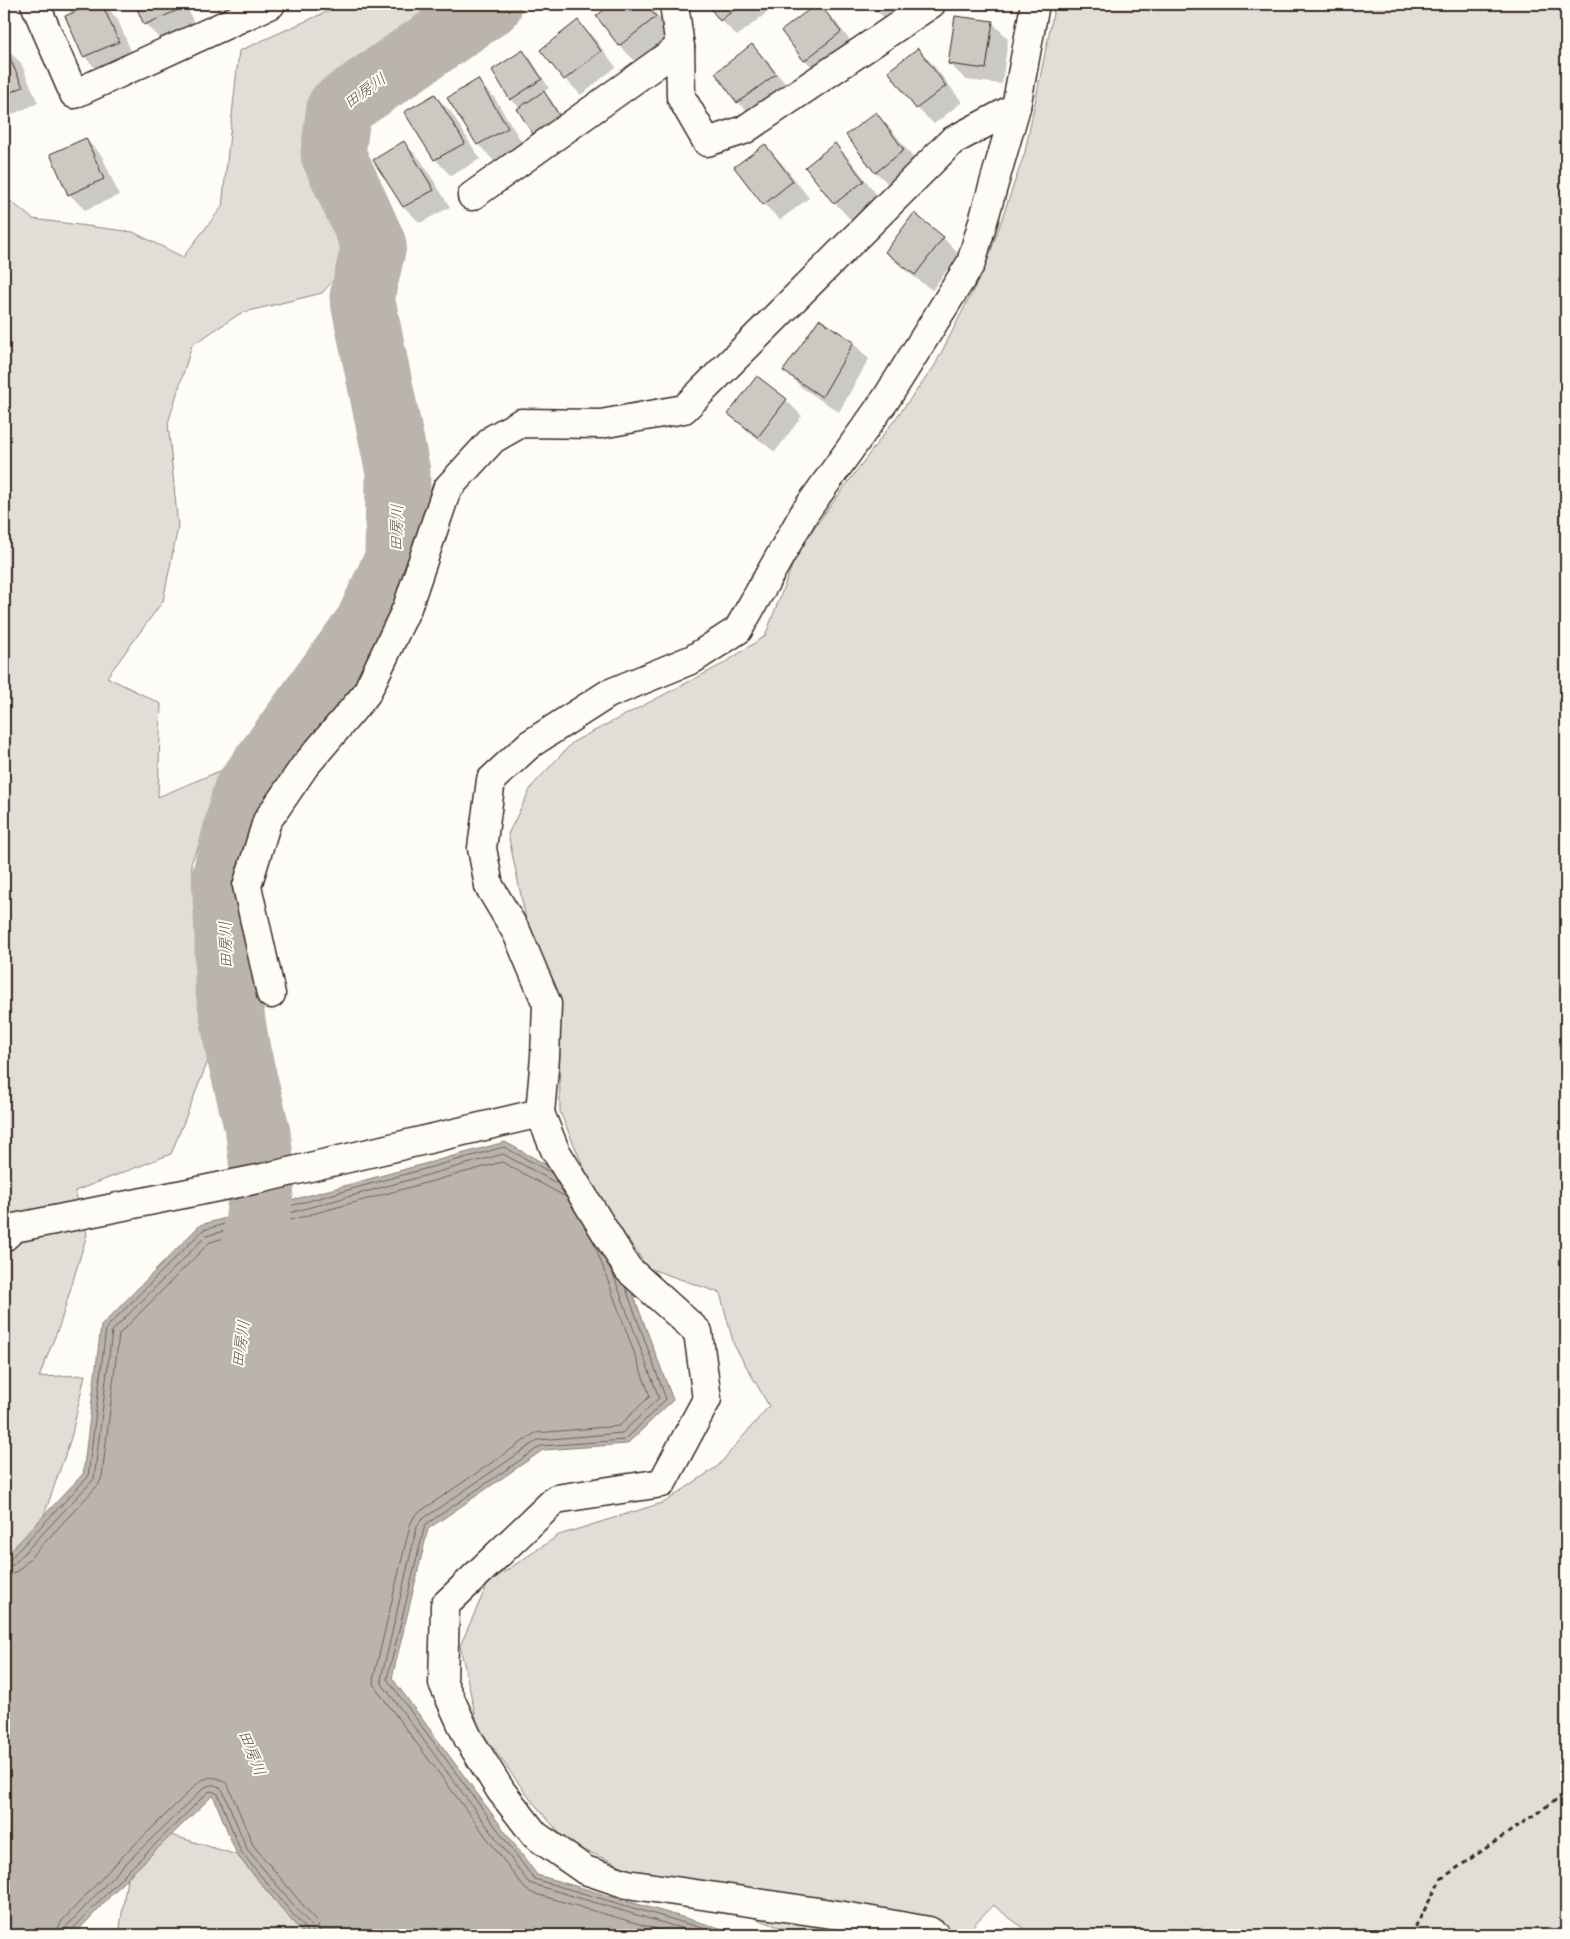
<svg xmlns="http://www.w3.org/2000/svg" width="1570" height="1939" viewBox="0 0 1570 1939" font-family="'Comic Neue','Klee One',sans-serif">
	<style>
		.green { fill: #e1ded7; stroke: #8e847a }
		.water { fill: #bbb4ad; stroke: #887d74 }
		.shadow { fill: #0003 }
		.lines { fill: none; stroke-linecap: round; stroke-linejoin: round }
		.shore { stroke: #6e6157; stroke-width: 1 }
		.river { stroke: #bbb4ad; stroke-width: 65 }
		.building { fill: #cdc8c2; stroke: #3b2a1e }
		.minor-casing { stroke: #3b2a1e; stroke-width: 31 }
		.path { stroke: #3b2a1e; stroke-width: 3; stroke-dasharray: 5 4; stroke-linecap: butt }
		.minor { stroke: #fdfcf7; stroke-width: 28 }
		.labels { text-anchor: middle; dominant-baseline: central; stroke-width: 4; stroke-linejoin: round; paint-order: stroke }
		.water-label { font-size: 16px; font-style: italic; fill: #615349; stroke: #fdfcf7 }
	</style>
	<rect width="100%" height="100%" fill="#fdfcf7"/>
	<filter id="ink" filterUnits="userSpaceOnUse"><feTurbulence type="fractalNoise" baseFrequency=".02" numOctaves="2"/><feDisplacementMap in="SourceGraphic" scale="10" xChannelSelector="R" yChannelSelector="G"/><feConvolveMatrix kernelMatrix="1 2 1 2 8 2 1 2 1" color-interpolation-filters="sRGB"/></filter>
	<g filter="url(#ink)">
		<g class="green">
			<path d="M344,4H510L338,104L312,143L351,261L322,293L241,313L192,345L168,423L178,527L163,601L107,677L161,704L158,797L234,765L191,863L214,1046L171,1154L75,1191L87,1234L60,1324L39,1377L85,1375L71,1438L42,1521L4,1575V196L33,219L133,232L183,257L222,207L239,51Z"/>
			<path d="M1055,4H1566V1935H1032L993,1905L964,1935H806L794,1933L633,1871L568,1843L530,1799L478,1727L460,1646L488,1583L559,1535L665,1502L718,1466L769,1406L734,1345L720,1293L648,1268L594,1191L560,1112L559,1002L527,924L508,834L532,786L573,742L723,664L765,636L799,548L934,367L986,265L1025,152Z"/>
			<path d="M171,1835L237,1855L304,1935H119L127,1878Z"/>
		</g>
		<path class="water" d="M505,1142L594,1191L673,1400L627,1444L543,1450L428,1529L392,1678L537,1875L744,1935H304L237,1855L213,1795L127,1878L74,1935H4V1558L83,1474L101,1326L200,1225Z"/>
		<g class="shadow">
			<path d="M63,4H106L104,5L117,18L134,58L100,73L84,56L73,14Z"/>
			<path d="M137,4H186L195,26L161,40L145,24Z"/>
			<path d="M213,4H246L223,14Z"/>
			<path d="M614,4H649L672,34L636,62L620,46L597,16Z"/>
			<path d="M709,4H770L773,8L737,36L721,20Z"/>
			<path d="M818,4L834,20L857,49L821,76L805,60L782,31Z"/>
			<path d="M871,4H924L893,28Z"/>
			<path d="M578,22L594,38L616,67L581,95L565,79Z"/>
			<path d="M992,22L1008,39L1002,84L966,80L949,63Z"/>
			<path d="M752,46L768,62L791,91L754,118L738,102L716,73Z"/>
			<path d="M4,47L21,63L38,103L4,118Z"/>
			<path d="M918,49L934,66L962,102L934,124L917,108L889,71Z"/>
			<path d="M523,51L531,59L549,88L543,92L552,101L566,125L542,141L534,133L520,108L511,99Z"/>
			<path d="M477,81L494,97L523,144L494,161L478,144Z"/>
			<path d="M435,96L451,112L480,159L451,176L435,159L406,113Z"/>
			<path d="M876,114L892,130L920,167L892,188L876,172Z"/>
			<path d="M86,139L102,156L119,195L85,210L69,194Z"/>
			<path d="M404,143L420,159L450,207L420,223L404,207L375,160Z"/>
			<path d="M764,145L781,162L809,198L780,220L764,204L736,167Z"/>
			<path d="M835,145L851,161L879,198L851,220L835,203Z"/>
			<path d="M943,238L959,254L932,290L902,268L886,252Z"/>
			<path d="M853,343L869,359L839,412L801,387L785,370Z"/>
			<path d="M786,400L802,416L775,452L746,430L730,414Z"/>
		</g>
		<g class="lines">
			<g class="shore">
				<path d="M593,1240L650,1396L619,1426L535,1433L415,1515L410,1525L373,1680L377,1690L525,1889L532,1893L677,1935"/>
				<path d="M613,1274L659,1398L622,1433L538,1440L420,1521L417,1527L381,1679L383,1685L529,1883L704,1935"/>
				<path d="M625,1286L666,1399L625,1440L541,1446L425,1525L387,1679L534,1879L726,1935"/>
				<path d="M4,1561L10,1559L88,1477L106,1328L203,1230L504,1147L552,1173"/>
				<path d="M4,1568L14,1564L94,1479L112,1331L206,1236L503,1154L558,1184"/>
				<path d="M4,1575L12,1574L19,1570L99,1484L102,1476L119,1334L210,1242L502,1162L566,1197"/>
				<path d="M57,1935L58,1928L62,1921L114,1865L199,1782C209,1775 220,1776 228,1785L253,1845L317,1922L321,1935"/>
				<path d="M64,1935L67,1926L119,1870L204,1788C211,1783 218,1784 223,1791L247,1849L311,1926L314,1935"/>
				<path d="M71,1935L72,1930L124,1875L208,1792L212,1791L218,1794L241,1852L306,1930L307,1935"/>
			</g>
			<path class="river" d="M247,1299L263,1178L258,1133L238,1051L227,985V934L224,877L245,792L367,624L397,559L398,472L362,297L374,245L333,154L339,108L490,4"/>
		</g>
		<g class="building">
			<path d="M93,4H102L119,42L83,57L65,16Z"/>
			<path d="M135,4H178L180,9L144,25Z"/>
			<path d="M612,4H646L656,17L619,46L596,16Z"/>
			<path d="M707,4H741L720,21Z"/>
			<path d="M816,4H820L841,32L804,61L781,31Z"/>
			<path d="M869,4H887L876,12Z"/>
			<path d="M955,16L993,21L986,69L948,64Z"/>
			<path d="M578,20L601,51L564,80L540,50Z"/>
			<path d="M752,44L776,74L737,103L715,73Z"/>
			<path d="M4,46L23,87L4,95Z"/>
			<path d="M918,48L946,86L916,109L888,71Z"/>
			<path d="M523,50L542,79L510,100L492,70Z"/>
			<path d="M478,79L508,128L477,145L447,98Z"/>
			<path d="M544,91L560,117L533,134L517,109Z"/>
			<path d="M435,94L465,143L434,160L404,112Z"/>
			<path d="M876,112L904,150L875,173L846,135Z"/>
			<path d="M86,138L104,179L68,195L50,154Z"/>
			<path d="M404,141L434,190L403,207L373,160Z"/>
			<path d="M835,143L864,181L834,204L805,167Z"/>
			<path d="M765,144L793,181L763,205L734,167Z"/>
			<path d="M914,213L944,237L915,275L885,252Z"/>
			<path d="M819,319L854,342L822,397L783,371Z"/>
			<path d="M757,376L787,399L758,437L728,414Z"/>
		</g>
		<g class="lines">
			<g class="minor-casing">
				<g id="minor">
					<path d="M35,4L74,94L271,4"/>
					<path d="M680,47L681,97L707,142L744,130L931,4"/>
					<path d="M472,196L680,47L674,4"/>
					<path d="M271,994L247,886L267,821L304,767L366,694L407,608L447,489L493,439L521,423L601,424L684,409L952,141L1016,107"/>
					<path d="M4,1237L14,1228L263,1178L540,1113"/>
					<path d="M935,1935L929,1931L838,1915L627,1884L585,1870L535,1835L501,1791L468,1738L443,1683L445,1605L556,1499L662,1483L707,1399L698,1332L628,1269L555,1150L540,1113L545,1057L547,1004L517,933L489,886L482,848L491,780L530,744L608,694L693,659L738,630L805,512L886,399L971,263L1016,107L1035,4"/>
				</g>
			</g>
			<g class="path">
				<path d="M124,1935L125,1931L143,1935"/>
				<path d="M1411,1935L1441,1879L1566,1793"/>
			</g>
			<use href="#minor" class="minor"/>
		</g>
	</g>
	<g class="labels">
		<g class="water-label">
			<text transform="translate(365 91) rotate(-36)">田房川</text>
			<text transform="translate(397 528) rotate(-89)">田房川</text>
			<text transform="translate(226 945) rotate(-92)">田房川</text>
			<text transform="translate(241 1344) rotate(-82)">田房川</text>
			<text transform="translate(252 1753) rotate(68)">田房川</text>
		</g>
	</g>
	<rect width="1570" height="1939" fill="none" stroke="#fdfcf7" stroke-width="20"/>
	<rect x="10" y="10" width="1550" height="1919" fill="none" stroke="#3b2a1e" stroke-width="2" filter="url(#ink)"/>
</svg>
